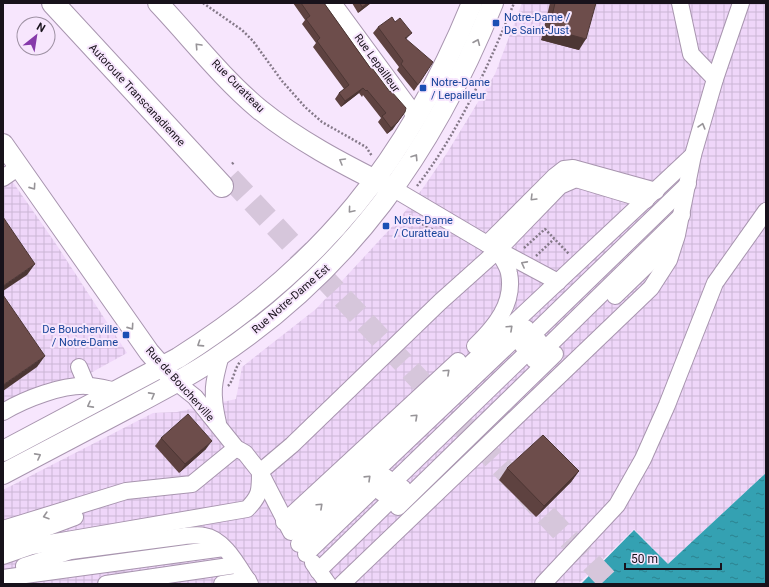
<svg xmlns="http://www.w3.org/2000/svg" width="769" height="587" viewBox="0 0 769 587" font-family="Roboto,sans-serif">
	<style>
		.industrial { fill: url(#industrial-grid) }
		.water { fill: url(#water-ripples) }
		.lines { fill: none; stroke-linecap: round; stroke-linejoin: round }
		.highway-tunnel { stroke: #d6c6db; stroke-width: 22; stroke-dasharray: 22 11; stroke-linecap: butt }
		.minor-casing { stroke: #a895af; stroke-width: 18 }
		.major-casing { stroke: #a895af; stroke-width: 22 }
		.highway-casing { stroke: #a895af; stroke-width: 24 }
		.path { stroke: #857989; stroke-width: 2.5; stroke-dasharray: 2 2; stroke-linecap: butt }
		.minor { stroke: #fff; stroke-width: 16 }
		.major { stroke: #fff; stroke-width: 20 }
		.highway { stroke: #fff; stroke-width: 22 }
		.wall { fill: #5e4240 }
		.shaded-wall { fill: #4c3634 }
		.building { fill: #6d4d4b; stroke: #4c3634 }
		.oneway { stroke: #979498 }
		.transit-dot { fill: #1a4fb4; stroke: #f7e6fd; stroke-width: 1.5 }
		.labels { text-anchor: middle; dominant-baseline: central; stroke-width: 4; stroke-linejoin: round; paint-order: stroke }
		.transit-label { font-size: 11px; fill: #164399; stroke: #f7e6fd; text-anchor: start }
		.street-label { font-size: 11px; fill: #18121b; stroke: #f7e6fd }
	</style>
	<defs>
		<pattern id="industrial-grid" width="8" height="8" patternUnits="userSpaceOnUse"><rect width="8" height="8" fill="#efd6f9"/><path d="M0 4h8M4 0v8" fill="none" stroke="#ccb7d5"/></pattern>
		<pattern id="water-ripples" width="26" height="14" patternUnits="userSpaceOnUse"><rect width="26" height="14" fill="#34a1b2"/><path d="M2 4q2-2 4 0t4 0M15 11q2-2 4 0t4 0" fill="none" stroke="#2b8290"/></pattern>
	</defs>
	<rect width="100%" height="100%" fill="#f7e6fd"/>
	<g class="industrial">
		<path d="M522,3H766V473L668,564L634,529L578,584H3V490L153,413L177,412L236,399L242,367L316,309L400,218L423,188L447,153L495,74Z"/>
		<path d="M3,168L56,244L127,353L3,421Z"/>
	</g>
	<path class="water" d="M766,473V584H581L634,530L668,564Z"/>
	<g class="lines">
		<path class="highway-tunnel" d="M230,178L611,584"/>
		<g class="minor-casing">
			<g id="minor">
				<path d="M333,3L410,108L415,118L413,125"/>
				<path d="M680,3L691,54L715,79"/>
				<path d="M3,178L19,167"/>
				<path d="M394,189L487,244L558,282"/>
				<path d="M487,244L555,176L564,169L573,168L656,191"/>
				<path d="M615,296L676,237"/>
				<path d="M522,345L688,184"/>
				<path d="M475,346C495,327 515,303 509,273C508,266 501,257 498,250"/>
				<path d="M534,360L682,215"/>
				<path d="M79,367L87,386"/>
				<path d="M176,382L195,397L236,448L245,453L260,472L290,530"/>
				<path d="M3,412C25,399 63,384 89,386C98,386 107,389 116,391"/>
				<path d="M218,423C211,393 213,383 221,355"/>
				<path d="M382,493L539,341"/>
				<path d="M398,507L555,354"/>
				<path d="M284,522L458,361"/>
				<path d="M3,529L126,491L192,484L236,448"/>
				<path d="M291,532L693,155"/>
				<path d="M3,544L75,517"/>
				<path d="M299,544L526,328"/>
				<path d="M306,554L386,477"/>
				<path d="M3,556L32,546L247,509C260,496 260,491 260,472L292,445L440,302L498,250L560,186L576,179L646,200"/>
				<path d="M313,563L328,584"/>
				<path d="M24,566L71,551L185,536C191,536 198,534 204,536C225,539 239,568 250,584"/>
				<path d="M318,571L403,488"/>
				<path d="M3,578L224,548"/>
				<path d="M106,584L236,565"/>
				<path d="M222,584L248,580"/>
				<path d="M342,584L651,288L669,260L677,235L693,155L715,79L741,3"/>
				<path d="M543,584L617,505L643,459L667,405L715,283L766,211"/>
			</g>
		</g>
		<g class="major-casing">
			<g id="major">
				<path d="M158,3C191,38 222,78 259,109C297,140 343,164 387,186"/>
				<path d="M3,144L149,352L170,376"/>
				<path d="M3,451L178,358C322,267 408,160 472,3"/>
				<path d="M3,474C47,451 90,428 134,405C160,391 188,377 213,360C349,271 433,152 493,3"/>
			</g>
		</g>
		<g class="highway-casing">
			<path id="highway" d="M53,3L222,186"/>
		</g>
		<g class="path">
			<path d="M203,3L242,30L253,41L282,81L305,107L322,122L366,147L372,156"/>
			<path d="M232,164L234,162"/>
			<path d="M417,186C457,135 490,63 514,3"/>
			<path d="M409,215L431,230L432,228"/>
			<path d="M524,248L545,229L569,254"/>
			<path d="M536,256L554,239"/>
			<path d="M228,386C234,380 234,368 241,361"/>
		</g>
		<use href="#minor" class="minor"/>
		<use href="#major" class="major"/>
		<use href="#highway" class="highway"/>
	</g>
	<g class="wall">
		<path d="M293,3H324L371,69L393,129L387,134L378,122L381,118L363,95L362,97L359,93L341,107L335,99L339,93L344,89L313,47L316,43L302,24L305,20Z"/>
		<path d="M352,3H371L358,13Z"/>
		<path d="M550,3H596L579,50L541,40Z"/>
		<path d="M378,27L407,38L406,39L418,85L414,91L397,70L399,67L373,33Z"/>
		<path d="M161,438L206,449L179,473L155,446Z"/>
		<path d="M507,468L579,471L571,482L536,517L499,480Z"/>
	</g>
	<g class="shaded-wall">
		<path d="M368,3H371L358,13L362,7Z"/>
		<path d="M549,29L586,39L579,50L541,40Z"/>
		<path d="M412,33L407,38L401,43L405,38Z"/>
		<path d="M363,88L359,93L341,107L345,101Z"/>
		<path d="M405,112L393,129L387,134L391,128Z"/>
		<path d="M35,264L27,275L3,291V286Z"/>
		<path d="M45,356L37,367L3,391V385Z"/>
		<path d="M212,441L206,449L179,473L185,464Z"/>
		<path d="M579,471L571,482L536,517L544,506Z"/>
	</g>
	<g class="building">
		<path d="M301,3H324L371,69L372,68L390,92L391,91L406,108L405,112L397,123L391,128L382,116L386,113L367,90L366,91L363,88L345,101L339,93L349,85L317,41L320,38L306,19L310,16Z"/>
		<path d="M360,3H368L362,7Z"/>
		<path d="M555,3H596L586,39L549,29Z"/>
		<path d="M392,17L395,22L400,18L412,33L405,38L433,62L418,85L401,64L403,61L378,27Z"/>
		<path d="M3,217L35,264L3,286Z"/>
		<path d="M3,295L45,356L3,385Z"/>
		<path d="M188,414L212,441L185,464L161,438Z"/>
		<path d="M543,435L579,471L544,506L507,468Z"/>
	</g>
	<defs><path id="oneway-chevron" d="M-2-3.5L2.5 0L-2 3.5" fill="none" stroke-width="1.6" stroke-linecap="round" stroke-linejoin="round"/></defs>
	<g class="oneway">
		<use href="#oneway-chevron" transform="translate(477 42) rotate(-67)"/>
		<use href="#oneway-chevron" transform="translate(198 46) rotate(-133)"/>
		<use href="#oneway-chevron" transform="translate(702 126) rotate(-74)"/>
		<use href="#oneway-chevron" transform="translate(415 157) rotate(-57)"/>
		<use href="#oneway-chevron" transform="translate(342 161) rotate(-150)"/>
		<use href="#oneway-chevron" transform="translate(33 187) rotate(55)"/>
		<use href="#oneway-chevron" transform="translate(533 198) rotate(135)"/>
		<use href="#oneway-chevron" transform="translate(351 210) rotate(130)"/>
		<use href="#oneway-chevron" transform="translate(524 264) rotate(-152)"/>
		<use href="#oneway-chevron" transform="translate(131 327) rotate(55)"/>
		<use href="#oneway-chevron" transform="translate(510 328) rotate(-43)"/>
		<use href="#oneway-chevron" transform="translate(200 344) rotate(147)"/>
		<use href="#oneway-chevron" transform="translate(447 372) rotate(-43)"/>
		<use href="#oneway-chevron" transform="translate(152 395) rotate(-29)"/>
		<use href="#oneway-chevron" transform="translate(90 405) rotate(152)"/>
		<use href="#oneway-chevron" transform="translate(415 417) rotate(-43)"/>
		<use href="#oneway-chevron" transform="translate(38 456) rotate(-28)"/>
		<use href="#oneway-chevron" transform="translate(368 478) rotate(-44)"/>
		<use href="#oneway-chevron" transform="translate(320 506) rotate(-43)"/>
		<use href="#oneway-chevron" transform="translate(46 516) rotate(163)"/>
	</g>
	<g class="transit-dot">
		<rect x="492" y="19" width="8" height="8" rx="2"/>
		<rect x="419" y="84" width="8" height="8" rx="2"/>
		<rect x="382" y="222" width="8" height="8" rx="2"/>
		<rect x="122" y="331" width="8" height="8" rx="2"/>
	</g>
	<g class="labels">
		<g class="transit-label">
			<text x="504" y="17">Notre-Dame /<tspan x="504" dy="13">De Saint-Just</tspan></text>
			<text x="431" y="82">Notre-Dame<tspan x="431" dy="13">/ Lepailleur</tspan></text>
			<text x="394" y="220">Notre-Dame<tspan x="394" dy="13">/ Curatteau</tspan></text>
			<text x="118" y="329" text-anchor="end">De Boucherville<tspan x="118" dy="13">/ Notre-Dame</tspan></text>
		</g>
		<g class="street-label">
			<text transform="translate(377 63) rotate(54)">Rue Lepailleur</text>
			<text transform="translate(238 86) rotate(45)">Rue Curatteau</text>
			<text transform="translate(137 95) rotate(47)">Autoroute Transcanadienne</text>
			<text transform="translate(291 299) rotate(-41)">Rue Notre-Dame Est</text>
			<text transform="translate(180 384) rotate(48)">Rue de Boucherville</text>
		</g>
	</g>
	<rect width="769" height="587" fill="none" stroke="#18121b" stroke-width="8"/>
	<g transform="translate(36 36) rotate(30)"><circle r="19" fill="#f7e6fd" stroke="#9e91a3"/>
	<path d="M0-3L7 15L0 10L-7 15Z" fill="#8639aa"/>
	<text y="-6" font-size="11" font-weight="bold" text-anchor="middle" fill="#18121b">N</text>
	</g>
	<path d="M625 563v6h96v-6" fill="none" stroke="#18121b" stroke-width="2"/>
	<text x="631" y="563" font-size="12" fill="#18121b" stroke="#f7e6fd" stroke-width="3" paint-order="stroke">50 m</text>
</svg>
